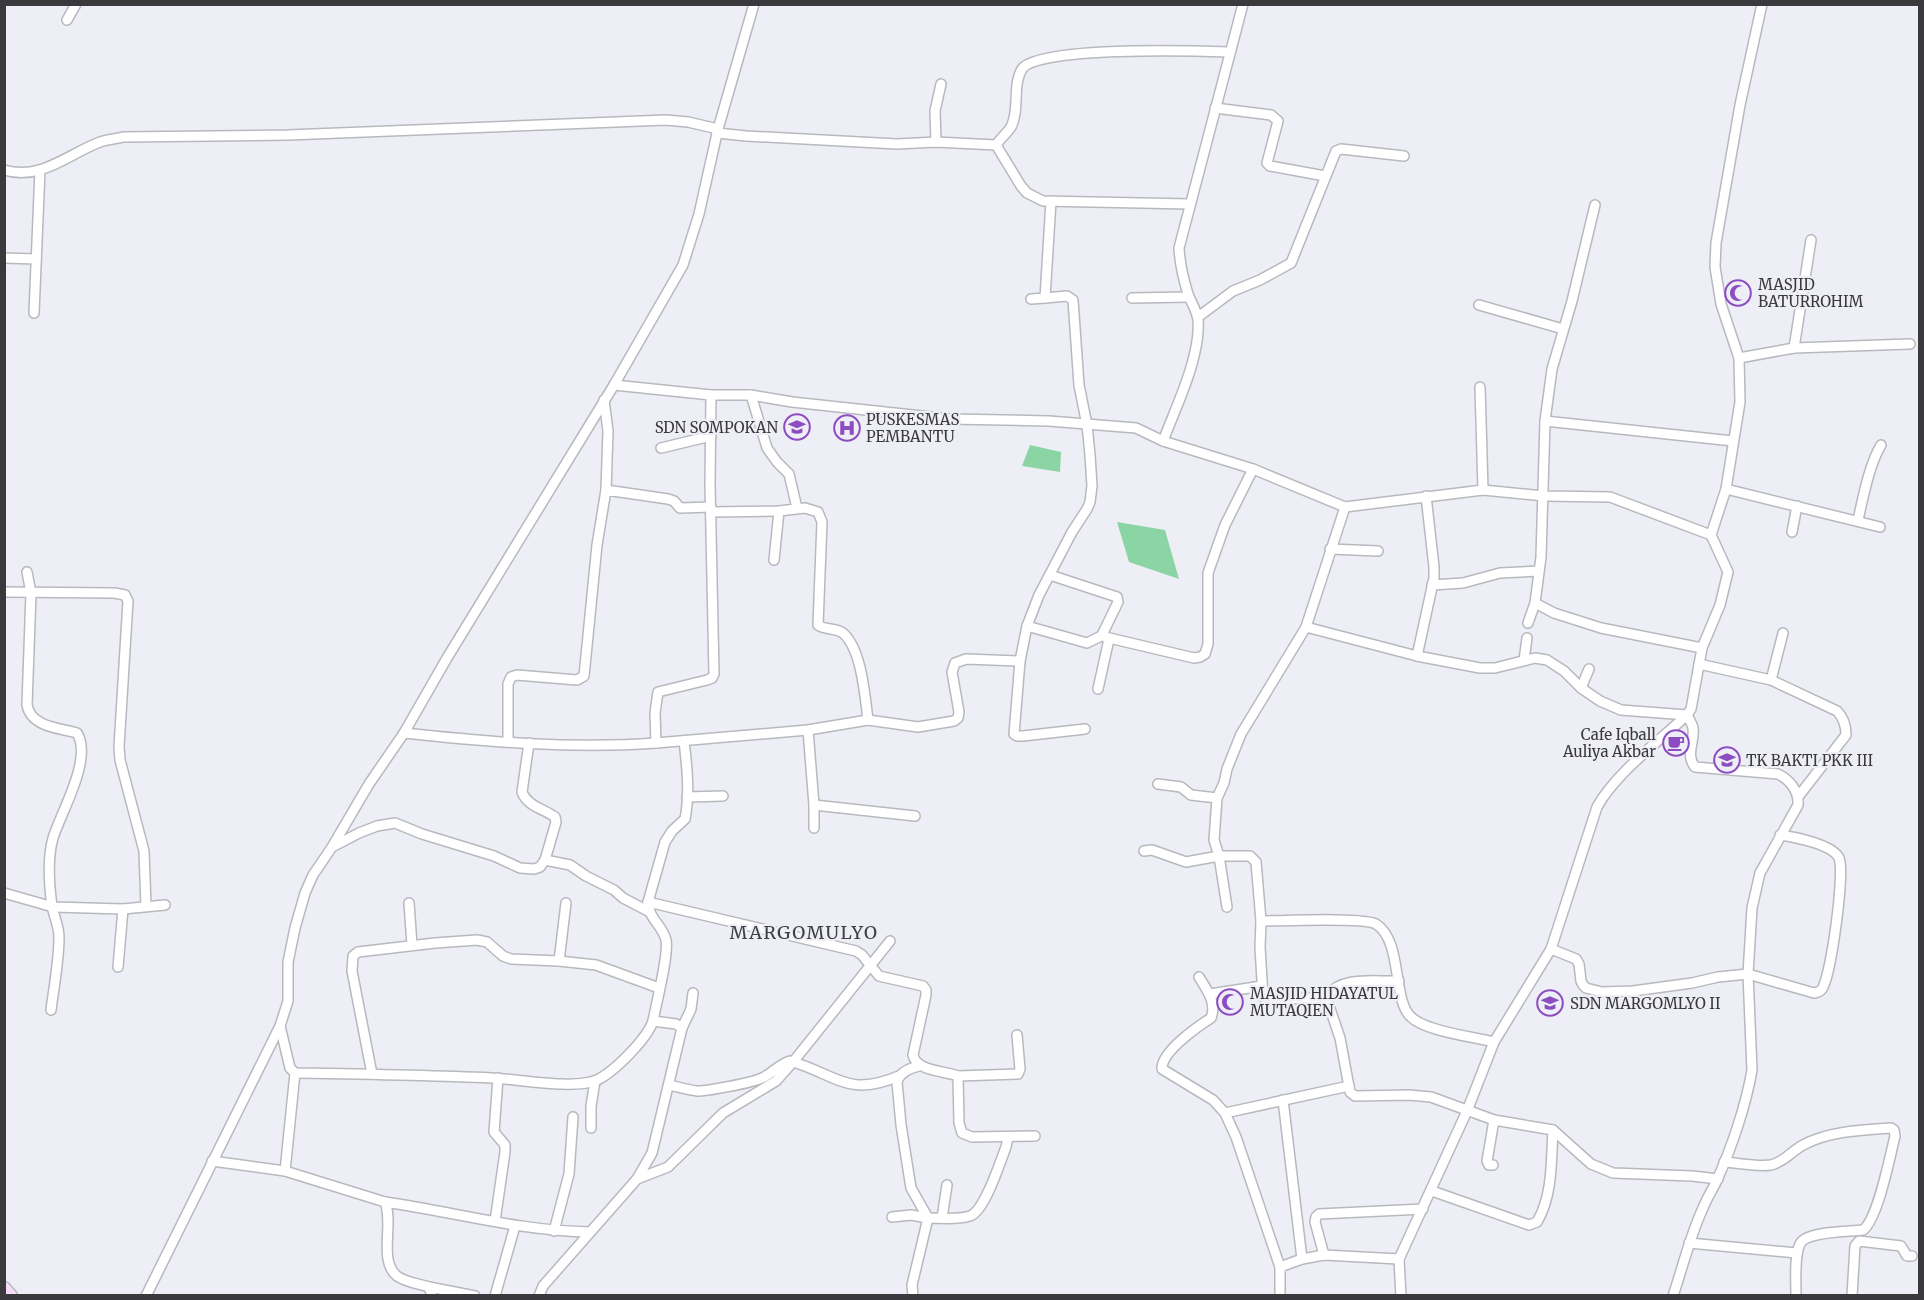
<svg xmlns="http://www.w3.org/2000/svg" width="1924" height="1300" viewBox="0 0 1924 1300" font-family="Merriweather,serif">
	<style>
		.green { fill: #8bd5a4 }
		.lines { fill: none; stroke-linecap: round; stroke-linejoin: round }
		.street-casing { stroke: #b8b9bf; stroke-width: 12 }
		.secondary-casing { stroke: #b8b9bf; stroke-width: 15 }
		.street { stroke: #fff; stroke-width: 9 }
		.secondary { stroke: #f6defa; stroke-width: 12 }
		.labels { text-anchor: middle; dominant-baseline: central; stroke-width: 4.5; stroke-linejoin: round; paint-order: stroke }
		.poi-label { font-size: 15px; fill: #3a3a3d; stroke: #eeeff6; text-anchor: start }
		.quarter-label { font-size: 18px; letter-spacing: 1.5px; fill: #3f4045; stroke: #eeeff6 }
	</style>
	<rect width="100%" height="100%" fill="#eeeff6"/>
	<g class="green">
		<path d="M1030,445L1061,452L1060,472L1022,466Z"/>
		<path d="M1117,522L1165,530L1179,579L1129,562Z"/>
	</g>
	<g class="lines">
		<g class="street-casing">
			<g id="street">
				<path d="M67,20L76,4"/>
				<path d="M1215,108L1271,115L1278,121L1267,163L1270,166L1325,176"/>
				<path d="M717,133L746,136L897,144L936,142L996,145C1000,139 1007,133 1011,127C1020,110 1012,85 1022,69C1037,46 1198,51 1230,52"/>
				<path d="M936,142L935,111L941,84"/>
				<path d="M996,145L1021,186L1027,193L1043,201L1190,204"/>
				<path d="M4,170C41,181 68,154 100,142C108,139 116,139 123,137L288,135L666,120L688,122L718,129"/>
				<path d="M1595,205L1572,301L1552,369L1545,421L1541,557L1535,603L1554,613L1601,628L1702,648"/>
				<path d="M4,258L36,259"/>
				<path d="M1132,298L1189,297"/>
				<path d="M1031,299L1045,298"/>
				<path d="M1479,305L1563,329"/>
				<path d="M34,313L40,170"/>
				<path d="M1198,317L1233,291L1260,280L1291,263L1336,151L1341,149L1404,156"/>
				<path d="M1794,348L1811,240"/>
				<path d="M1739,358L1794,348L1910,344"/>
				<path d="M614,385L711,395H751L792,402L950,419L1049,421L1136,428L1163,441L1253,469L1345,507L1483,490L1544,496L1610,497L1711,535"/>
				<path d="M1480,387L1483,490"/>
				<path d="M711,395L710,484L714,674L712,678L707,680L658,692L655,713L656,743L808,730L868,720L918,727L954,721L958,718L959,712L952,672L955,663L966,659L1020,661L1027,626L1039,595L1072,532L1087,509L1090,502L1092,486L1090,455L1087,425L1079,385L1073,300L1067,296L1045,298L1051,201"/>
				<path d="M751,395L767,448L777,462L789,474L797,508"/>
				<path d="M604,400L608,431L606,490"/>
				<path d="M1545,421L1733,441"/>
				<path d="M1163,441C1176,407 1201,356 1198,320C1197,311 1191,302 1188,294C1183,278 1180,265 1179,248L1243,4"/>
				<path d="M661,448L711,436"/>
				<path d="M1726,489L1880,527"/>
				<path d="M1345,507L1306,627L1241,734L1227,769L1224,783L1217,798L1214,840L1219,856H1250L1256,862L1261,921L1260,947L1263,997L1269,1000L1326,997L1340,1038L1350,1092L1355,1096L1409,1095L1431,1097L1494,1120L1553,1130L1591,1164L1613,1173L1692,1176L1718,1179"/>
				<path d="M711,512L779,511L805,508L818,512L822,522L818,625C826,631 837,627 844,634C862,651 865,697 868,720"/>
				<path d="M1858,520C1863,498 1869,465 1881,445"/>
				<path d="M1792,532L1797,506"/>
				<path d="M1330,549L1378,551"/>
				<path d="M774,560L779,511"/>
				<path d="M27,572L31,593L27,705C31,727 59,728 77,733C93,759 61,812 53,838C47,859 49,884 52,906C54,917 59,926 59,937C59,961 54,986 51,1010"/>
				<path d="M1050,575L1117,597L1118,602L1103,633L1105,637L1194,658L1200,657L1205,654L1208,644V573L1225,525L1253,469"/>
				<path d="M1432,585L1463,583L1500,573L1539,571"/>
				<path d="M4,592L114,593L125,595L128,601L119,747L120,760L144,851L146,906"/>
				<path d="M1528,623L1535,603"/>
				<path d="M1027,626L1087,643L1103,635"/>
				<path d="M1306,627L1417,656L1480,668H1495L1535,658L1547,660L1564,671L1581,688L1600,701L1621,710L1687,715C1689,719 1692,723 1693,728C1695,742 1685,755 1695,767L1778,774C1790,780 1799,791 1798,805L1760,873L1752,908L1748,974L1752,1070C1746,1105 1732,1147 1717,1180C1713,1189 1707,1198 1703,1208C1690,1236 1683,1266 1673,1296"/>
				<path d="M1417,656L1434,578V567L1426,496"/>
				<path d="M1524,660L1527,638"/>
				<path d="M1020,661L1014,734L1017,736H1023L1085,729"/>
				<path d="M1699,664L1771,680L1837,711C1844,718 1846,725 1846,735L1798,797"/>
				<path d="M1771,680L1783,633"/>
				<path d="M1581,688L1589,669"/>
				<path d="M1098,689L1109,639"/>
				<path d="M808,730L814,805V828"/>
				<path d="M404,733C488,742 572,749 656,743"/>
				<path d="M508,741V684L511,677L517,675L577,680L584,676L597,545L606,490L668,499L674,501L680,508L711,507"/>
				<path d="M1158,784L1181,787L1191,795L1217,798"/>
				<path d="M687,797L723,796"/>
				<path d="M814,805L915,816"/>
				<path d="M334,846L359,833L377,826L395,823L422,834L494,856L520,868L534,869L540,867L545,860L556,822L555,817C544,809 527,806 522,792L529,743"/>
				<path d="M1144,851L1152,850L1186,862L1219,856L1227,907"/>
				<path d="M545,860L570,865L586,876L614,890L623,898L648,911"/>
				<path d="M4,893L53,907L123,909L165,905"/>
				<path d="M648,902L856,951L862,955L879,976L923,986L926,990V995L913,1055C916,1071 945,1071 958,1076L959,1123L962,1133L972,1137L1035,1136"/>
				<path d="M409,903L412,945"/>
				<path d="M1261,921C1280,921 1364,917 1376,924C1403,941 1392,1000 1411,1017C1425,1031 1474,1037 1494,1042"/>
				<path d="M1551,949L1576,959L1579,964L1581,981L1583,985L1586,988L1602,992L1633,991L1692,983L1718,977L1748,974L1814,993C1817,992 1819,993 1822,989C1831,976 1845,873 1839,858C1832,844 1794,837 1780,835"/>
				<path d="M559,961L566,903"/>
				<path d="M118,967L123,909"/>
				<path d="M1199,977C1207,990 1217,1003 1211,1018C1197,1027 1161,1052 1162,1069L1213,1100L1225,1113L1236,1137L1280,1267"/>
				<path d="M1210,994L1262,986"/>
				<path d="M1326,997C1342,975 1375,982 1399,981"/>
				<path d="M653,1021L676,1024L682,1028"/>
				<path d="M280,1026L290,1068L295,1073C360,1074 426,1075 492,1078C518,1079 574,1090 597,1080C614,1072 647,1039 653,1021C656,1004 669,955 666,940C662,924 649,920 648,902L665,842L672,831L685,819C690,794 687,766 684,741"/>
				<path d="M919,1066C910,1068 900,1072 897,1082L901,1125L911,1188L928,1218"/>
				<path d="M372,1074L352,971L353,956L358,952L435,943L477,940L487,942L503,956L511,959L559,961L596,965L659,988"/>
				<path d="M958,1076L1018,1074L1020,1069L1017,1035"/>
				<path d="M669,1085C678,1087 688,1090 697,1091C708,1091 751,1083 762,1078C772,1074 779,1064 790,1061C836,1074 847,1098 899,1076"/>
				<path d="M1283,1100L1302,1259"/>
				<path d="M1225,1113L1349,1086"/>
				<path d="M591,1128V1106L595,1081"/>
				<path d="M212,1161L285,1171L385,1202C394,1224 378,1261 397,1276C405,1282 419,1284 429,1287L432,1296"/>
				<path d="M1724,1162C1739,1163 1757,1167 1771,1165C1784,1162 1792,1151 1803,1145C1829,1131 1862,1130 1891,1128L1894,1130L1895,1136C1890,1156 1878,1219 1863,1230C1849,1232 1806,1231 1800,1244C1794,1256 1796,1282 1796,1296"/>
				<path d="M1493,1165H1489L1487,1161L1494,1120"/>
				<path d="M285,1171L295,1073"/>
				<path d="M637,1179L668,1167L723,1113L776,1081L793,1062L890,941"/>
				<path d="M1432,1191L1529,1225L1537,1222C1553,1195 1551,1161 1553,1130"/>
				<path d="M385,1202C454,1212 520,1231 590,1232"/>
				<path d="M892,1217L911,1215L928,1218"/>
				<path d="M942,1218L947,1185"/>
				<path d="M495,1221L505,1152V1145L494,1132L498,1078"/>
				<path d="M554,1231L569,1174L573,1117"/>
				<path d="M1689,1243L1797,1253"/>
				<path d="M1324,1255L1315,1222L1316,1217L1319,1214L1423,1209"/>
				<path d="M1399,1259L1401,1296"/>
				<path d="M429,1287L475,1296"/>
				<path d="M146,1296L280,1026L288,1001V962L295,928L305,893L313,875L332,847L369,784L404,733L447,658L614,385L683,265L699,214L718,129L754,4"/>
				<path d="M495,1296L515,1226"/>
				<path d="M539,1296L543,1286L637,1179L652,1153L682,1028L691,1009L693,993"/>
				<path d="M913,1296L912,1285L928,1218C941,1218 957,1220 970,1216C985,1211 1000,1162 1006,1147L1008,1137"/>
				<path d="M1280,1296V1267L1302,1259L1324,1255L1399,1259L1467,1111L1494,1042L1551,949L1597,807C1616,773 1658,742 1687,715L1691,709L1702,648L1720,605L1728,572L1711,535L1726,489L1740,402L1739,358L1721,304L1715,267L1716,243L1740,105L1762,4"/>
				<path d="M1852,1296L1855,1246L1859,1241L1901,1246L1907,1256H1912"/>
			</g>
		</g>
		<g class="secondary-casing">
			<path id="secondary" d="M4,1288L11,1296"/>
		</g>
		<use href="#street" class="street"/>
		<use href="#secondary" class="secondary"/>
	</g>
	<defs>
		<g id="mosque-ring" transform="scale(1.35)"><circle r="9.5" fill="#eeeff6" stroke="#8d4cc1" stroke-width="1.5"/><path d="M3.5-4.9A6 6 0 1 0 3.5 4.9A5 5 0 1 1 3.5-4.9Z" fill="#8d4cc1"/></g>
		<g id="school-ring" transform="scale(1.35)"><circle r="9.5" fill="#eeeff6" stroke="#8d4cc1" stroke-width="1.5"/><path d="M0-5L7-2L0 1L-7-2ZM-4 1L0 2.5L4 1V4Q0 6-4 4Z" fill="#8d4cc1"/></g>
		<g id="hospital-ring" transform="scale(1.35)"><circle r="9.5" fill="#eeeff6" stroke="#8d4cc1" stroke-width="1.5"/><path d="M-5-5h3v3.5h4V-5h3V5h-3V1.5h-4V5h-3Z" fill="#8d4cc1"/></g>
		<g id="cafe-ring" transform="scale(1.35)"><circle r="9.5" fill="#eeeff6" stroke="#8d4cc1" stroke-width="1.5"/><path d="M-5.5-4.5H6V0H3Q3 3.5 0 3.5H-2.5Q-5.5 3.5-5.5 0ZM3-3.2v2h1.7v-2ZM-6 4.5H4V6H-6Z" fill="#8d4cc1"/></g>
	</defs>
	<g fill-rule="evenodd">
		<use href="#mosque-ring" x="1738" y="293"/>
		<use href="#school-ring" x="797" y="427"/>
		<use href="#hospital-ring" x="847" y="428"/>
		<use href="#cafe-ring" x="1676" y="743"/>
		<use href="#school-ring" x="1727" y="760"/>
		<use href="#mosque-ring" x="1230" y="1002"/>
		<use href="#school-ring" x="1550" y="1003"/>
	</g>
	<g class="labels">
		<g class="poi-label">
			<text x="1758" y="284">MASJID<tspan x="1758" dy="17">BATURROHIM</tspan></text>
			<text x="866" y="419">PUSKESMAS<tspan x="866" dy="17">PEMBANTU</tspan></text>
			<text x="778" y="427" text-anchor="end">SDN SOMPOKAN</text>
			<text x="1656" y="734" text-anchor="end">Cafe Iqball<tspan x="1656" dy="17">Auliya Akbar</tspan></text>
			<text x="1746" y="760">TK BAKTI PKK III</text>
			<text x="1250" y="993">MASJID HIDAYATUL<tspan x="1250" dy="17">MUTAQIEN</tspan></text>
			<text x="1570" y="1003">SDN MARGOMLYO II</text>
		</g>
		<g class="quarter-label">
			<text x="804" y="932">MARGOMULYO</text>
		</g>
	</g>
	<rect width="1924" height="1300" fill="none" stroke="#3a3a3d" stroke-width="12"/>
</svg>
